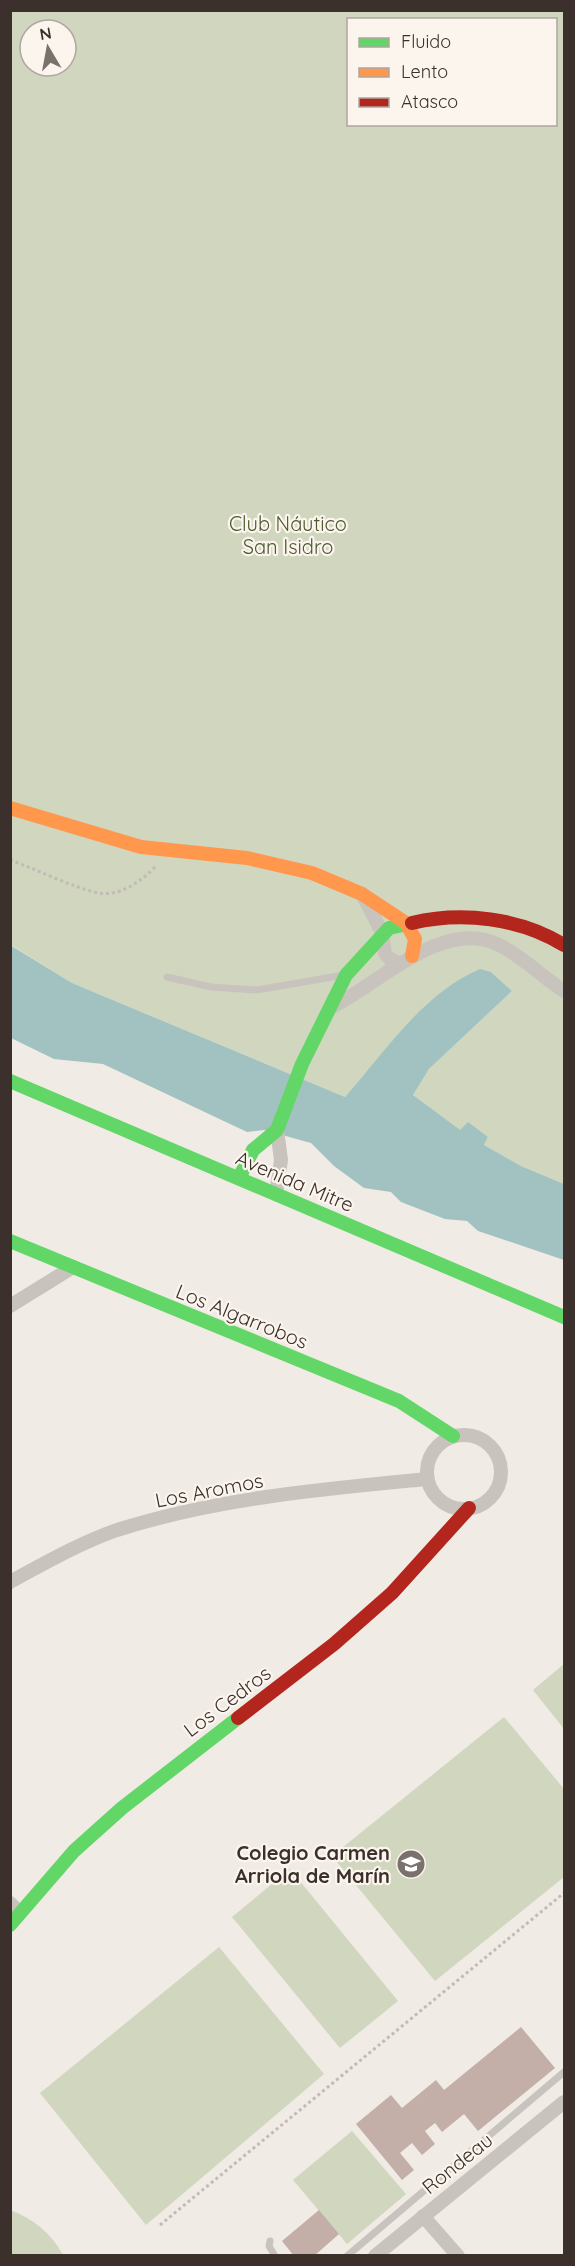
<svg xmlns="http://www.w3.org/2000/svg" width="575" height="2266" viewBox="0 0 575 2266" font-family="Quicksand,sans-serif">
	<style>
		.green { fill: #d1d6bf; fill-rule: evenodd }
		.water { fill: #a1c2c1 }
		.building { fill: #c3afa7 }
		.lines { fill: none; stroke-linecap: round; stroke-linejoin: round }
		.path { stroke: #c2bbb6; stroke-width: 3; stroke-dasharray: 3 3; stroke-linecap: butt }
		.lane { stroke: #c9c3be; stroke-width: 7 }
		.street { stroke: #c9c3be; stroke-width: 14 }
		.fast { stroke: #63d668; stroke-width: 14 }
		.slow { stroke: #ff974d; stroke-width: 14 }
		.jam { stroke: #b3261e; stroke-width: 14 }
		.labels { text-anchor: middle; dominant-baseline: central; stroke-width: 4.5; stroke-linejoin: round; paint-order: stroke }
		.park-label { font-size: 20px; fill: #4a5a2e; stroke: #fbf5ee }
		.street-label { font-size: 20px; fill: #3b302b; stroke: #fbf5ee }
		.poi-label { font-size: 20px; font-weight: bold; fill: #3b302b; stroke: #fbf5ee; text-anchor: end }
	</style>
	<rect width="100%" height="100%" fill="#f0ebe5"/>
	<g class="green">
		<path d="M10,11H564V1184L521,1166L484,1145L488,1137L468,1123L460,1131L413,1095L429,1069L512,991L491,972L371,1068L345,1097L72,983L11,945ZM348,20H556V124H348ZM30,30H66V66H30Z"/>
		<path d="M564,1664V1729L533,1690Z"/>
		<path d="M504,1717L564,1789V1877L435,1981L332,1856Z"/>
		<path d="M290,1869L398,2001L340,2048L232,1917Z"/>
		<path d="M219,1947L324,2074L146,2225L40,2093Z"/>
		<path d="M352,2131L406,2194L347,2244L293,2180Z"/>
		<path d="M10,2210C34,2219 51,2233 63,2255H11Z"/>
	</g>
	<path class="water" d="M10,945L72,983L345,1097C386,1051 422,994 480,969L491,972L512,991L429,1069L413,1095L460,1130L468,1122L488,1137L484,1145L521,1166L564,1184V1260L478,1231L467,1221L445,1219L401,1202L391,1192L364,1188L334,1166L311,1143L264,1130L247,1132L103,1064L54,1059L11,1038Z"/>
	<g class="building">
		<path d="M521,2027L555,2068L478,2131L464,2114L442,2132L435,2123L425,2131L435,2144L422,2155L412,2143L400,2153L414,2170L402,2180L356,2124L391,2095L402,2108L436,2080L444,2090Z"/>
		<path d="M319,2210L339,2234L314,2256H294L282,2241Z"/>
	</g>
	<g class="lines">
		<g class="path">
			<path d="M10,860C36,869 73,888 99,893C120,897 143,880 156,866"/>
			<path d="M160,2225L564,1893"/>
		</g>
		<g class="lane">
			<path d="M167,977L211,987L257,990L344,975"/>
			<path d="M270,2241L269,2246L275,2256"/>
			<path d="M347,2256L564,2072"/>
		</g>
		<g class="street">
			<path d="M362,894C366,902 381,929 382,934C386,951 379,956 401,964"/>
			<path d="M332,1007C377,985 443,918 497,944C521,955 542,977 564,991"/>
			<path d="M276,1194L281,1160L277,1130"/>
			<path d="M10,1306L73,1267"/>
			<circle cx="464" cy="1472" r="37"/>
			<path d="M10,1582C45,1563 80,1543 117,1530C217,1498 324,1489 427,1479"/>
			<path d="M10,1903L20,1913"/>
			<path d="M423,2216L458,2256"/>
			<path d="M375,2256L564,2102"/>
		</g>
		<g class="fast">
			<path d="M10,1081L564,1317"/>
			<path d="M239,1178L253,1150L277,1130L302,1064L346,975L389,928L412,923"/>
			<path d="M10,1241L399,1401L453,1436"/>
			<path d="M10,1925L74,1851L122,1808L238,1718"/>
		</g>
		<path class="slow" d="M10,808L141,847L247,858L312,873L362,894L406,923L415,939L412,956"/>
		<g class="jam">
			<path d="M412,923C462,911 520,918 564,945"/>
			<path d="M238,1718L334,1644L392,1593L469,1508"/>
		</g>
	</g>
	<defs>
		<g id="school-disc" transform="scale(1.5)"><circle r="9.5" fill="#7a716c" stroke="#fbf5ee"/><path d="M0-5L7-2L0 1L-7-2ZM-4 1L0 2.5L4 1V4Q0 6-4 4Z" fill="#fff"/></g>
	</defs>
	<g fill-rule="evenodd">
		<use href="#school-disc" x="411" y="1864"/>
	</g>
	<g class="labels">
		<g class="park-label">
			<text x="288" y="523">Club Náutico<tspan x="288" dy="23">San Isidro</tspan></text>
		</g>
		<g class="street-label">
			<text transform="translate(295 1181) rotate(23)">Avenida Mitre</text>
			<text transform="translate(242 1316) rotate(22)">Los Algarrobos</text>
			<text transform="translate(209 1490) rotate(-11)">Los Aromos</text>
			<text transform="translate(227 1701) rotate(-37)">Los Cedros</text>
			<text transform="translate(457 2163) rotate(-39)">Rondeau</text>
		</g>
		<g class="poi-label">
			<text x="390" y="1852">Colegio Carmen<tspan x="390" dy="23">Arriola de Marín</tspan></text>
		</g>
	</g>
	<rect width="575" height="2266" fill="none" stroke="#3b302b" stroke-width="24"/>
	<rect x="347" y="18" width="210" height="108" fill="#fbf5ee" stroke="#aea6a0" stroke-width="1.5"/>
	<rect x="359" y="38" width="30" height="9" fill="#63d668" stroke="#aea6a0" stroke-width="1.5"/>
	<text x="401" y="48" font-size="18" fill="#3b302b">Fluido</text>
	<rect x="359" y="68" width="30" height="9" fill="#ff974d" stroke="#aea6a0" stroke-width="1.5"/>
	<text x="401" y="78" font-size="18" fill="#3b302b">Lento</text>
	<rect x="359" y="98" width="30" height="9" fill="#b3261e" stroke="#aea6a0" stroke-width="1.5"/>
	<text x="401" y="108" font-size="18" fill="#3b302b">Atasco</text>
	<g transform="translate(48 48) rotate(350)"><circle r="28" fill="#fbf5ee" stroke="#aea6a0" stroke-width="1.5"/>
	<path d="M0-4.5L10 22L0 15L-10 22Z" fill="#7a716c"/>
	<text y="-9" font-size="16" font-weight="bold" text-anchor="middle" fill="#3b302b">N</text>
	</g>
</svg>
